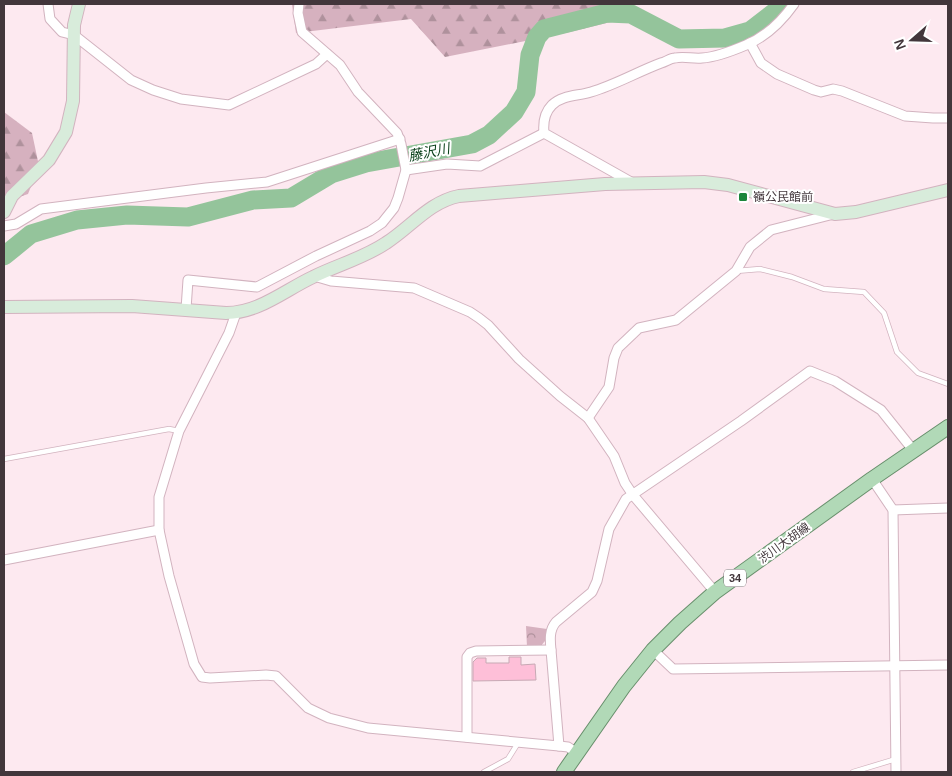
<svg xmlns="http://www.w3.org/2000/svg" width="952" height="776" viewBox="0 0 952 776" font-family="Helvetica,'Noto Sans JP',sans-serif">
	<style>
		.forest { fill: url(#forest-firs) }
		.park { fill: url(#park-crowns) }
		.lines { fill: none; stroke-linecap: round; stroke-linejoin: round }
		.river { stroke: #94c49b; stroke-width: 19 }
		.building { fill: #febfd8; stroke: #c7a9b4 }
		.lane-casing { stroke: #d2b3bf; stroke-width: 6 }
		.street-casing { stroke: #d2b3bf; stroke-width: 11 }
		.secondary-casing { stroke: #d2b3bf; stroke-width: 14 }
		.primary-casing { stroke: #688f6c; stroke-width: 16 }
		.lane { stroke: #fff; stroke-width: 4.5 }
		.street { stroke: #fff; stroke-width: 9 }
		.secondary { stroke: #d8ecdb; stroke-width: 12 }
		.primary { stroke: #b1d9b7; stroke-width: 14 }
		.poi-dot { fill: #1b853b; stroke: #fff; stroke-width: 2 }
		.labels { text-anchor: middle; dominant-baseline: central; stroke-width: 4; stroke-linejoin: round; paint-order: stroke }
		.shield { fill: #fff; stroke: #7b7276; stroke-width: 1 }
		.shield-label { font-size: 11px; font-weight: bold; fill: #42363b }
		.poi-label { font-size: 12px; fill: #42363b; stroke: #fff; text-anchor: start }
		.street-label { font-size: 12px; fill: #42363b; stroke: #fff }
		.water-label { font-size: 14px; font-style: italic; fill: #083f18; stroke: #fff }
	</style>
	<defs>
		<pattern id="forest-firs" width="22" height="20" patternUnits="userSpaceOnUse" patternTransform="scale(1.25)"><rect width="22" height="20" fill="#d6b1bf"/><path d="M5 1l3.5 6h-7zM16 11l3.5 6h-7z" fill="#af919c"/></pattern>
		<pattern id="park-crowns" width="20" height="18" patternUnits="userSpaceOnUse" patternTransform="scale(1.25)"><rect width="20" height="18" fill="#d6b1bf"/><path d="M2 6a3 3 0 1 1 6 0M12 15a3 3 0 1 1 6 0" fill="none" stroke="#af919c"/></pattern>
	</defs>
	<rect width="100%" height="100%" fill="#fde9f0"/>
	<g class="forest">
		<path d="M292,4H627L631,17L570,32L445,57L411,19L296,33Z"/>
		<path d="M4,112L32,133L39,166L28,194L4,202Z"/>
	</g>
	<path class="park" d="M526,626L547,629L545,641L540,647H527Z"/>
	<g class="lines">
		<path class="river" d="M4,256L31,234L77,220L127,215L188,217L253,200L291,198L331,174L366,163L472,144L489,135L514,112L526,92L530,55L537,37L544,29L607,13L631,14L679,39L725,38L750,31L785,4"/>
	</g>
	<path class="building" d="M509,657H521V665L535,664L536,680L473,681V662L477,658H486V663H509Z"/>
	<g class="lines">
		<g class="lane-casing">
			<g id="lane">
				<path d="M736,271L760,269L792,277L824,289L864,292L884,313L897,352L918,373L948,384"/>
				<path d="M4,459L169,429L179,431"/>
				<path d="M484,772L508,759L518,743"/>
				<path d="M853,772L896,759"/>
			</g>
		</g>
		<g class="street-casing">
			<g id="street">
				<path d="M48,4L50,19L62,32L74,35L131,80L153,90L181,99L229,105L316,64L327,54"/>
				<path d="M750,43L761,63L777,74L814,90L821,92L833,89L842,91L905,116L933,118H948"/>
				<path d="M406,170L447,164L480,166L544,133"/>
				<path d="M631,182L544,133C543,123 544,113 552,105C562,95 578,96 591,92C615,85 637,72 661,63C666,62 670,58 675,58C684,56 693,59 702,58C717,57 732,51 746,45C765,37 782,21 794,4"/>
				<path d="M4,226L16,224L41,209L206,188L267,182L400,139"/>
				<path d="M314,276L331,281L414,288L470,312L479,318L488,325L519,359L560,396L588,418L614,456L625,483L633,495L715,592"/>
				<path d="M186,309L188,280L257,287L316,256L370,231L382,223L394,208L398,198L406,170L401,144L397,133L358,92L340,65L302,32L298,13L299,4"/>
				<path d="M236,313L229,333L179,431L159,497V530L169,576L194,664L202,677L210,678L266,675L276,676L308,708L329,718L368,728L559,746L568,747L577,753"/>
				<path d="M588,418L609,387L614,358L618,348L639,328L676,320L736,271L750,247L771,230L834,214"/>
				<path d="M872,479L893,510L896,772"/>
				<path d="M893,510L948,508"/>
				<path d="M4,560L159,530"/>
				<path d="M653,650L673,669L948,665"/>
				<path d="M467,737V657L470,653L476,651L551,650"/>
				<path d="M559,746L551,650C550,640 549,630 556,622L592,592L597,581L609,529L626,499L741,421L810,371L835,381L881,410L913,450"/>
			</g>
		</g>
		<g class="secondary-casing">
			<g id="secondary">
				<path d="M4,212L12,196L49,160L66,132L73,101L74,25L79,4"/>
				<path d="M4,307L132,306L226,313C259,313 285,290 313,277C337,265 364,258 386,243C411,227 429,202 459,196L605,184L704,182L728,185L835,214L856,212L948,190"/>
			</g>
		</g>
		<g class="primary-casing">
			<path id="primary" d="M564,772L624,686L653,650L680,623L715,592L872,479L948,427"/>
		</g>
		<use href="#lane" class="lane"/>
		<use href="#street" class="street"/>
		<use href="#secondary" class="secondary"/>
		<use href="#primary" class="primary"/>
	</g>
	<rect class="poi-dot" x="738" y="192" width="10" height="10" rx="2.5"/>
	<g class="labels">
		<rect class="shield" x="724" y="569.5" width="22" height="17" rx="4"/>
		<g class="shield-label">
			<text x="735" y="578">34</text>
		</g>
		<g class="poi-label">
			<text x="753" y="197">嶺公民館前</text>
		</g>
		<g class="street-label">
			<text transform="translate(784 543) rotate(-36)">渋川大胡線</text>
		</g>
		<g class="water-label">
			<text transform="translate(429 152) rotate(-11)">藤沢川</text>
		</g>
	</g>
	<rect width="952" height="776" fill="none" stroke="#42363b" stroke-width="10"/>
	<g transform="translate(912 40) rotate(250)" stroke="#ffffff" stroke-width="4" paint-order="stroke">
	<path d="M0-4L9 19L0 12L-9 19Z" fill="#42363b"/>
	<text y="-8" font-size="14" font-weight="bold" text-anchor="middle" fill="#42363b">N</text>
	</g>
</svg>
